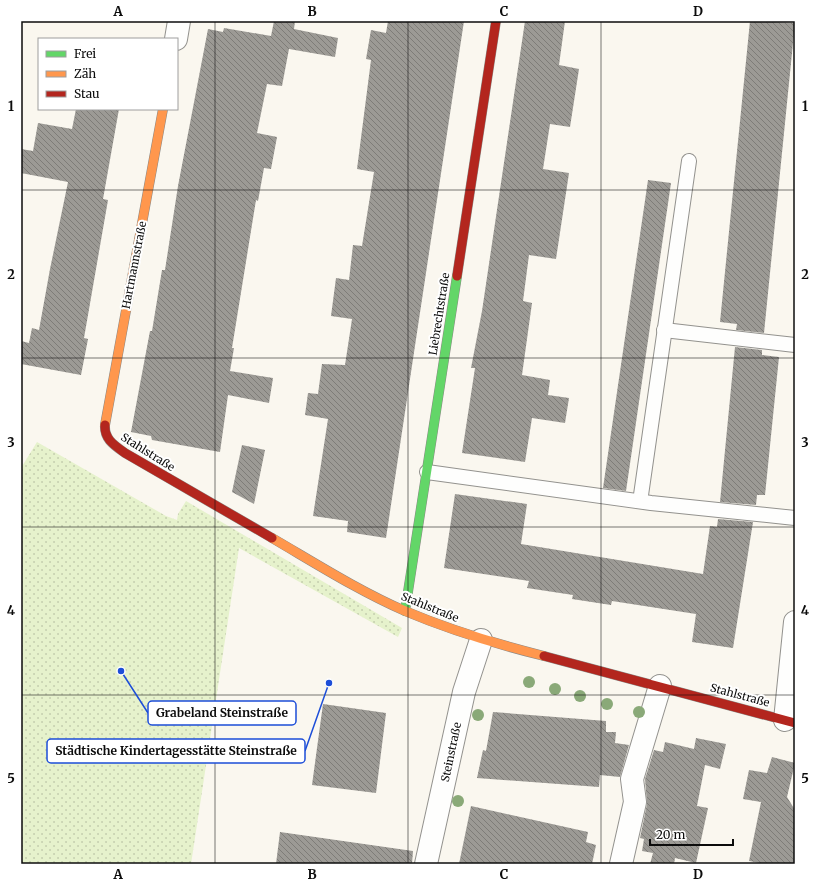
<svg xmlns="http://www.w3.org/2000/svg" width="816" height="885" viewBox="0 0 816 885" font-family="Merriweather,serif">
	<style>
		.grass { fill: url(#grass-dots) }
		.building { fill: url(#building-back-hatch) }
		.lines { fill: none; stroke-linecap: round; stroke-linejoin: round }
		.lane-casing { stroke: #93928e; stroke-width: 16 }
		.street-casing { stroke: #93928e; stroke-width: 24 }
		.fast-casing { stroke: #8a8885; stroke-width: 10 }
		.slow-casing { stroke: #8a8885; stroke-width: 10 }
		.jam-casing { stroke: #8a8885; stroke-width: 10 }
		.lane { stroke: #fefefd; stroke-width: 14 }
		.street { stroke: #fefefd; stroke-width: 22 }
		.fast { stroke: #63d668; stroke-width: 9 }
		.slow { stroke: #ff974d; stroke-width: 9 }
		.jam { stroke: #b3261e; stroke-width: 9 }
		.tree { fill: #8aa978 }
		.grid { fill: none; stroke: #0c0c0c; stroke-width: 1; stroke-opacity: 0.55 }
		.labels { text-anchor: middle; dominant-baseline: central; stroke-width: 4; stroke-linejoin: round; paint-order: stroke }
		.street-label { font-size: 11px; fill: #0c0c0c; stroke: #fff }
		.leader { fill: none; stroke: #1d4ed8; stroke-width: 1.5 }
		.callout-dot { fill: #1d4ed8; stroke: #fff; stroke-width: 1.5 }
		.callout { fill: #fff; stroke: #1d4ed8; stroke-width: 1.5 }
		.callout-label { font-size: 12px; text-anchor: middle; font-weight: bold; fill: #0c0c0c }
		.neatline { fill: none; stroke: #0c0c0c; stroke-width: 1.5 }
		.grid-label { font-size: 13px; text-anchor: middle; font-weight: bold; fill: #0c0c0c }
	</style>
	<defs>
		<pattern id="grass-dots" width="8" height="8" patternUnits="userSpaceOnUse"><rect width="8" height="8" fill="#e6f2cc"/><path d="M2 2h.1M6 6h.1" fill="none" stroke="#c4ceae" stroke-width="1.8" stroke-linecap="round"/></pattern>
		<pattern id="building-back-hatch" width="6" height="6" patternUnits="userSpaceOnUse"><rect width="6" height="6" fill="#9c9a95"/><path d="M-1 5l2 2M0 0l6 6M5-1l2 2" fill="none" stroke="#7e7c78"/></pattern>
	</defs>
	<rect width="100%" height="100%" fill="#faf7ef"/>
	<path class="grass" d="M37,442L166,516L177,520L178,514L186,501L402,628L398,637L239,548L191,864H21V468Z"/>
	<g class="building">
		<path d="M274,21H295L294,29L338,38L335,57L289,49L282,86L267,84L257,133L277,137L271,169L264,168L258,201L256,200L232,348H234L230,371L273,378L269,403L228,395L220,452L152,440L151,436L131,432L150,331H152L162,270H165L178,186L208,29L223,32L224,28L271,36Z"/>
		<path d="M388,21H464L386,538L347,532L348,521L313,516L328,419L305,415L308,393L318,394L322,364L345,365L352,319L331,316L336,278L349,280L353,245L362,246L374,172L357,169L371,60L366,59L371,30L386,33Z"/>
		<path d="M525,21H565L559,65L579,69L570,127L550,124L543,169L569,173L556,259L529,255L523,301L532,303L522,375L550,380L548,395L569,398L565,423L532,418L525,462L462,453L475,368H471L482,311Z"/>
		<path d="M750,21L795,23L764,333L736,330L737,324L720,322Z"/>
		<path d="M76,109H119L103,199L108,200L84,338L88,339L81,375L21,364V341L29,343L32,328L39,330L50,269L68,182L21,173V149L33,151L38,123L72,129Z"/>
		<path d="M648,180L671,183L626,491L603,488Z"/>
		<path d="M735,347L762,350V355L779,357L765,495H757L756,505L720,502Z"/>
		<path d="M242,445L265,450L254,504L232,492Z"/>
		<path d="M455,494L527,504L521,544L703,574L710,526L717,527L718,519L753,522L733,648L692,642L696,614L612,601L611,605L572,599L573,595L527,588L529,581L444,568Z"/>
		<path d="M323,704L386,713L376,793L312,785Z"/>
		<path d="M493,712L606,721V732H616L615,743L629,745L620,777L600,775L599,787L477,778L483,750L486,751Z"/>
		<path d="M696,738L726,744L720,769L705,765L697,806L708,808L696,863L675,858L674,864H650L653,853L642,851L644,839L640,838L647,804L645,779L654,750L663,752L665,742L694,749Z"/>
		<path d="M772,757L795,763L787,797L795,810V864H765L749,861L761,802L743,799L749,770L767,773Z"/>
		<path d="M471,806L588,832L586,842L596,845L592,864H459Z"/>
		<path d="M280,832L413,851L412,864H276Z"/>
	</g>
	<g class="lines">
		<g class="lane-casing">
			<g id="lane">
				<path d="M664,330L795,345"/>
				<path d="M427,472L651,503L795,518"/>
				<path d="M641,495L689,161"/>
			</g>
		</g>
		<g class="street-casing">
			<g id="street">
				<path d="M176,39L179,21"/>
				<path d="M785,720L795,622"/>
				<path d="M426,864L464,692L481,640"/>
				<path d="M621,864L635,802L632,779L660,686"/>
			</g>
		</g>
		<g class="fast-casing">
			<path id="fast" d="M405,611L457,276"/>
		</g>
		<g class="slow-casing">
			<g id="slow">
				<path d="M105,425L163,109"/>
				<path d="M272,538C315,563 359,591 405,611C450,630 496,644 544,656"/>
			</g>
		</g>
		<g class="jam-casing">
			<g id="jam">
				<path d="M457,276L496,21"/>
				<path d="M105,425C104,439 114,445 125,453L272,538"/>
				<path d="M544,656L795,723"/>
			</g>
		</g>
		<use href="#lane" class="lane"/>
		<use href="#street" class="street"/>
		<use href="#fast" class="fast"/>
		<use href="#slow" class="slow"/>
		<use href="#jam" class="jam"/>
	</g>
	<g class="tree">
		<circle cx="529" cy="682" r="6"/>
		<circle cx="555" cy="689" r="6"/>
		<circle cx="580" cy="696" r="6"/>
		<circle cx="607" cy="704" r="6"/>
		<circle cx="639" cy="712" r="6"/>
		<circle cx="478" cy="715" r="6"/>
		<circle cx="458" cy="801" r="6"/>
	</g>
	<path class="grid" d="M215,21V864M408,21V864M601,21V864M21,190H795M21,358H795M21,527H795M21,695H795"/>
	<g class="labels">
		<g class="street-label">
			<text transform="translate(134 265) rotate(-79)">Hartmannstraße</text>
			<text transform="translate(439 314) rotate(-81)">Liebrechtstraße</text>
			<text transform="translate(148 452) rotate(32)">Stahlstraße</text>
			<text transform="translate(430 607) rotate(22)">Stahlstraße</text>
			<text transform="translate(740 695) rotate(15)">Stahlstraße</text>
			<text transform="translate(451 752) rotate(-78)">Steinstraße</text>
		</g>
	</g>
	<path class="leader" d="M121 671L148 713M329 683L305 751"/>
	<g class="callout-dot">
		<circle cx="121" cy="671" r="4"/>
		<circle cx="329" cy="683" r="4"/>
	</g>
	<g class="callout">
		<rect x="148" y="701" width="148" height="24" rx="4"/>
		<rect x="47" y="739" width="258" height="24" rx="4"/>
	</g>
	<g class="callout-label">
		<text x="222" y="717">Grabeland Steinstraße</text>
		<text x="176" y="755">Städtische Kindertagesstätte Steinstraße</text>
	</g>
	<rect width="816" height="885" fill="none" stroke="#ffffff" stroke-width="44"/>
	<rect x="38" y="38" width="140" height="72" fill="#ffffff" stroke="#9e9e9e"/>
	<rect x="46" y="51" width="20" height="6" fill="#63d668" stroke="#9e9e9e"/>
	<text x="74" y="58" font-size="12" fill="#0c0c0c">Frei</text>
	<rect x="46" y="71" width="20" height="6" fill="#ff974d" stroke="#9e9e9e"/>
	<text x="74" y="78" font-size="12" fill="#0c0c0c">Zäh</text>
	<rect x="46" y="91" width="20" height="6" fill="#b3261e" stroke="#9e9e9e"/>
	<text x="74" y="98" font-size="12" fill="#0c0c0c">Stau</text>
	<path d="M650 839v6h83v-6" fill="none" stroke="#0c0c0c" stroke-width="2"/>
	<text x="656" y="839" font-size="12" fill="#0c0c0c" stroke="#ffffff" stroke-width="3" paint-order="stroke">20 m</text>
	<rect x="22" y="22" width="772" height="841" class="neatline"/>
	<g class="grid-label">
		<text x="118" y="16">A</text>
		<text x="312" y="16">B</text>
		<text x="504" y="16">C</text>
		<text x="698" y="16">D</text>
		<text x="11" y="111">1</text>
		<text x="805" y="111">1</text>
		<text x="11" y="279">2</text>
		<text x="805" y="279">2</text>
		<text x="11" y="447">3</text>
		<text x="805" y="447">3</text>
		<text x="11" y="615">4</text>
		<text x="805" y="615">4</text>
		<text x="11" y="783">5</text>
		<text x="805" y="783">5</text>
		<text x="118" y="879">A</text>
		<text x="312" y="879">B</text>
		<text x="504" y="879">C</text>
		<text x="698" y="879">D</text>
	</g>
</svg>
